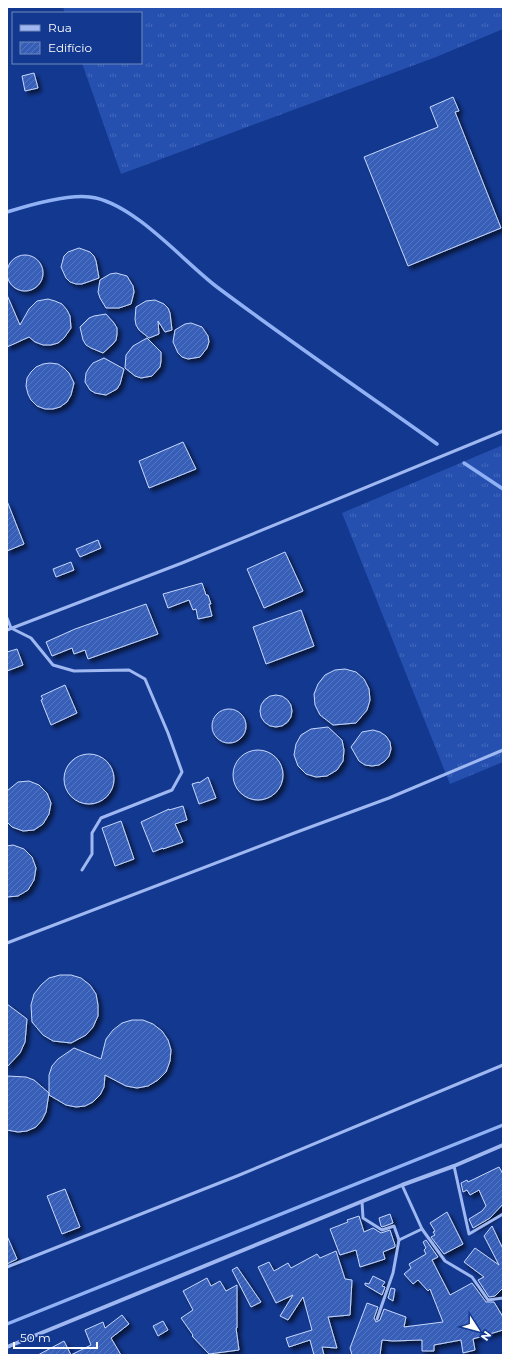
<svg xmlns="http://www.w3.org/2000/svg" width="510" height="1362" viewBox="0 0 510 1362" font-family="Montserrat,sans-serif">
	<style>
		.grass { fill: url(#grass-tufts) }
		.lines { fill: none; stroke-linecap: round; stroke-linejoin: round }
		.stream { stroke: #91b1f5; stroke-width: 3.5 }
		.building { fill: url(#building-hatch); stroke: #c6d7fc; filter: url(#shadow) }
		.lane { stroke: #9fb8f1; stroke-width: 3 }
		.street { stroke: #9fb8f1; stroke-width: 4 }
	</style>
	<defs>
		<pattern id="grass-tufts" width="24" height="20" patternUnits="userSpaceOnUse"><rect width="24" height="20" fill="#2550af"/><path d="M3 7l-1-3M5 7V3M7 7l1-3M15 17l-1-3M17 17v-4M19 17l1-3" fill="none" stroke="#466abb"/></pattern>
		<pattern id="building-hatch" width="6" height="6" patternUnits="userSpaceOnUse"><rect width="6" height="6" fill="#375eb7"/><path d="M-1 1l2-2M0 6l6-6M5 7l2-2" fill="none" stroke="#5576c2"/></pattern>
		<filter id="shadow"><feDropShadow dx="3.5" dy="3.5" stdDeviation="2" flood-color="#0009"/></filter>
	</defs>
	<rect width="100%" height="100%" fill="#133890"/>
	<g class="grass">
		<path d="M63,7H503V29L436,57L121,174L82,63H141V13H65Z"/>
		<path d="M503,445V762L450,784L342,513Z"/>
	</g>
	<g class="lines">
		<g class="stream">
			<path d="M7,212C29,205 74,192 96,198C138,208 183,261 217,287C289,341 364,392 437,444"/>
			<path d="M464,463L503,489"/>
			<path d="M7,1324L503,1125"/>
		</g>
	</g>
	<g class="building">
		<path d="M34,73L38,88L25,91L22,76Z"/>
		<path d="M453,97L459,111L455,112L501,228L408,266L364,157L438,127L430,107Z"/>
		<path d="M79,248L90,252L94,256L96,261L99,278L82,284H76L70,282L66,278L61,267L64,256L68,252Z"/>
		<circle cx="25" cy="273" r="18"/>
		<path d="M116,273L127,276L133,286L134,292L131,304L119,308H106L100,298L98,292L100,280L110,274Z"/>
		<path d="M7,295L20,325L29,309L37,301L48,299L55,301L62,304L67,310L70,316L71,328L64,338L58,343L51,345H43L35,342L29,337L7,347Z"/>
		<path d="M155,300L164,304L168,308L170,313L172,330L165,332L158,321L159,334L149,338L139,330L136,325L135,319L136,307L146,301Z"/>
		<path d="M106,314L114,323L117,328V334L116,340L113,344L103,353L91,348L86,345L83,340L80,327L89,318L94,316Z"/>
		<path d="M191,323L202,327L208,336L209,342L207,348L200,357L188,359L182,357L178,353L173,342L175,330L185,324Z"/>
		<path d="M147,338L161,352V361L160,367L152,376L141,378L135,376L125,368L126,355L133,346Z"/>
		<path d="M104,358L124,369L120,384L117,389L106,395L95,393L90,390L85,382L86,373L89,368L93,363Z"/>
		<path d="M50,363L58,364L64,368L69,373L74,383L71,395L67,402L60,407L53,409H45L37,406L31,400L28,394L26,386L27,378L31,372L36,367L43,364Z"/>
		<path d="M183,442L196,469L149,488L139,461Z"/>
		<path d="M7,501L24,544L7,551Z"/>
		<path d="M98,540L101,548L80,557L76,549Z"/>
		<path d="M285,552L303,591L264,608L247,569Z"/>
		<path d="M71,562L74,570L56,577L53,569Z"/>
		<path d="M202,583L206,595H208L211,604H209L212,616L198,619L196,609L193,610L189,600L168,608L163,594Z"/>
		<path d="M146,604L158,634L88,659L85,650L74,654L72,648L52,656L46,642L75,629Z"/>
		<path d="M301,610L314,646L266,664L253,627Z"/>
		<path d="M17,649L23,665L7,671V652Z"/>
		<path d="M345,669L356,672L364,679L369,689L370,700L367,710L356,723L333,725L320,715L315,705L314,694L318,684L325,675L335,670Z"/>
		<path d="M65,685L77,713L51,725L41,700L43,699L41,696Z"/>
		<circle cx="276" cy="711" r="16"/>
		<circle cx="229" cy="726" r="17"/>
		<path d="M328,727L342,740L344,750L343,761L337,770L327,776L316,777L306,774L298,766L294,755L296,744L301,735L311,729Z"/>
		<path d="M373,730L380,732L386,736L390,742L391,749L389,756L385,761L379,765L372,766L365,765L359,761L351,747L362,732Z"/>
		<circle cx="258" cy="775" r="25"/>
		<circle cx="89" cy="779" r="25"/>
		<path d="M208,777L216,798L199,804L192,784L199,782V783Z"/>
		<path d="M29,781L39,785L47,793L51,803L49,814L43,824L34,830L23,831L12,827L7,822V791L18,782Z"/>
		<path d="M183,806L187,820L175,824L183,842L163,849V848L153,852L141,822L169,809V810Z"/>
		<path d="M121,821L134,859L115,866L102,828Z"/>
		<path d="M13,845L24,849L32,857L36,868L34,880L28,890L18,896L7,897V846Z"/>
		<path d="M60,975H71L81,978L90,985L96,994L98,1005V1016L93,1027L86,1035L71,1043L53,1041L43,1035L32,1022L31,1005L34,994L41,985L49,978Z"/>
		<path d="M7,1004L27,1019L25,1042L20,1053L7,1067Z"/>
		<path d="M132,1020H143L153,1024L162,1031L168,1040L171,1050L170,1061L166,1072L158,1080L148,1086L137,1088L126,1086L105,1075L104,1087L100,1095L93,1102L85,1106L76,1107L66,1105L49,1095V1075L52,1066L58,1059L74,1048L101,1059L106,1039L113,1030L122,1023Z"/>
		<path d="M7,1076L26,1077L34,1080L49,1093L46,1112L42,1120L36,1127L27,1131L18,1132L7,1130Z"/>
		<path d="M499,1167L503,1174V1204L490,1218L473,1228L469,1219L482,1211L486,1206L479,1190L470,1195L467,1190L463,1192L461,1183L467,1180L468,1182Z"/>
		<path d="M65,1189L80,1227L62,1234L47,1196Z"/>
		<path d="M447,1212L463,1244L444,1254L431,1237L435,1235L433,1232L435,1231L430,1223Z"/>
		<path d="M390,1214L393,1223L382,1227L381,1226L379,1218Z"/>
		<path d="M359,1216L364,1232L373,1228L381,1233L390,1230L395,1245V1247L383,1252L385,1259L360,1267L356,1250L340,1255L330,1229L348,1222L347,1220Z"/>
		<path d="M492,1226L503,1249V1288L495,1296L489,1297L478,1280L484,1277L464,1262L475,1248L499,1265L484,1236Z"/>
		<path d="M7,1236L17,1259L7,1264Z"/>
		<path d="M426,1240L438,1257L432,1260L450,1295L472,1283L486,1302H494L503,1317V1330L473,1339L475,1350L463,1353L461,1340L434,1345V1351H422V1340L393,1341L382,1340L380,1355H352L350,1348L367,1303L378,1307L374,1318L376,1322L380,1320L384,1309L406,1317L404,1327L443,1322L430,1289L428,1291L418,1280L413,1284L404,1274L411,1268L409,1264L426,1254L424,1250L426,1248L423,1242Z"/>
		<path d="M336,1251L345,1279L352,1280L350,1315L328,1317L337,1348L322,1347L324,1355H314L310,1340L289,1347L286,1338L312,1330L303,1297L288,1320L280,1316L293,1295L276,1303L258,1267L269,1262L274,1271L288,1263L291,1268L317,1254L320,1258Z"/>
		<path d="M237,1267L261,1302L251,1307L232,1270Z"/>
		<path d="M373,1276L385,1282L382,1286L385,1287L382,1295L365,1285V1283L369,1284Z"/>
		<path d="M207,1278L211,1286L220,1281L226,1291L237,1285V1328H236L239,1350L209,1354L192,1336L193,1335L181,1318L193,1310L183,1291Z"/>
		<path d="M391,1288L395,1289L393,1301L388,1298Z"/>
		<path d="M122,1315L129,1324L111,1338L121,1355H38L64,1341L71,1355L91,1345L85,1330L103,1322L105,1328Z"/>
		<path d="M163,1321L168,1330L158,1336L153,1326Z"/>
	</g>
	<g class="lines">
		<g class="lane">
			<path d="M7,618L11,628L31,638L53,665L74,671L129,670L145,679L168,733L182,772L172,790L101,818L92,833V854L82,870"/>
			<path d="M7,630L182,563L503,431"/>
			<path d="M7,943L297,832L389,798L503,750"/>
			<path d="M454,1166L469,1234L503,1214"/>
			<path d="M402,1185L422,1229L445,1261L472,1277L488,1300L503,1298"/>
			<path d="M362,1202L363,1218L382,1230L394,1226L399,1240L393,1273L377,1319"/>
			<path d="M399,1240L422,1229"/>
			<path d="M7,1267L237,1176L503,1065"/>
		</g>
		<path class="street" d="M7,1347L402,1185L454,1166L503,1145"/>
	</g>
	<rect width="510" height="1362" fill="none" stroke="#ffffff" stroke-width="16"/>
	<rect x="12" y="12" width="130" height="52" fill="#133890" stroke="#7188bc"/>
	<rect x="20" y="25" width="20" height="6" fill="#9fb8f1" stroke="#7188bc"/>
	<text x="48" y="32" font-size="12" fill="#ffffff">Rua</text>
	<rect x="20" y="42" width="20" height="12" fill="url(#building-hatch)" stroke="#7188bc"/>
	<text x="48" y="52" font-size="12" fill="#ffffff">Edifício</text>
	<g transform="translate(478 1330) rotate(126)" stroke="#133890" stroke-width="3" paint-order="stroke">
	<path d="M0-3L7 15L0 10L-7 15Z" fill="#ffffff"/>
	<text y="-6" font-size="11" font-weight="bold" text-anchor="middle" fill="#ffffff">N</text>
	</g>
	<path d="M14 1342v6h83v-6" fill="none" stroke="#ffffff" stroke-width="2"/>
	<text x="20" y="1342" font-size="12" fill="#ffffff" stroke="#133890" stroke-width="3" paint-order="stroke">50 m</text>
</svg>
